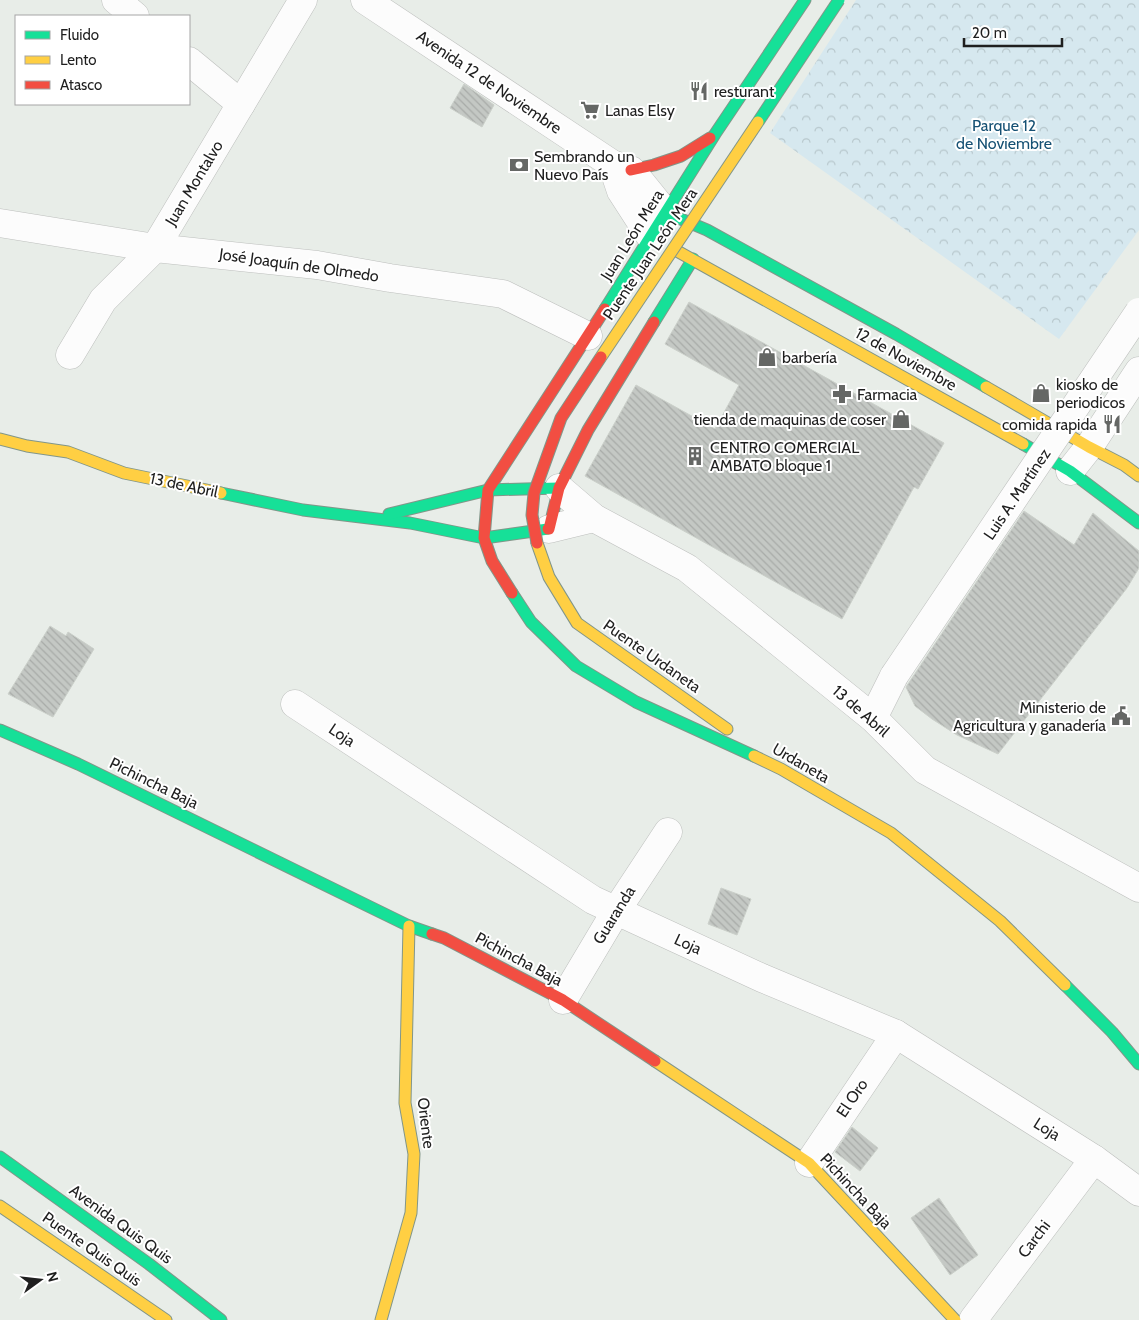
<svg xmlns="http://www.w3.org/2000/svg" width="1139" height="1320" viewBox="0 0 1139 1320" font-family="Cabin,sans-serif">
	<style>
		.park { fill: url(#park-crowns) }
		.building { fill: url(#building-back-hatch); stroke: #cbd0ca }
		.lines { fill: none; stroke-linecap: round; stroke-linejoin: round }
		.street-casing { stroke: #bdbfbd; stroke-width: 29 }
		.fast-casing { stroke: #829689; stroke-width: 13 }
		.slow-casing { stroke: #829689; stroke-width: 13 }
		.jam-casing { stroke: #829689; stroke-width: 13 }
		.street { stroke: #fcfcfc; stroke-width: 28 }
		.fast { stroke: #16e098; stroke-width: 11 }
		.slow { stroke: #ffcf43; stroke-width: 11 }
		.jam { stroke: #f24e42; stroke-width: 11 }
		.street-bridge-casing { stroke: #bdbfbd; stroke-width: 29; stroke-linecap: butt }
		.fast-bridge-casing { stroke: #829689; stroke-width: 13; stroke-linecap: butt }
		.slow-bridge-casing { stroke: #829689; stroke-width: 13; stroke-linecap: butt }
		.jam-bridge-casing { stroke: #829689; stroke-width: 13; stroke-linecap: butt }
		.street-bridge { stroke: #fcfcfc; stroke-width: 28 }
		.fast-bridge { stroke: #16e098; stroke-width: 11 }
		.slow-bridge { stroke: #ffcf43; stroke-width: 11 }
		.jam-bridge { stroke: #f24e42; stroke-width: 11 }
		.labels { text-anchor: middle; dominant-baseline: central; stroke-width: 4; stroke-linejoin: round; paint-order: stroke }
		.street-label { font-size: 16px; fill: #1f1f1f; stroke: #fff }
		.poi-label { font-size: 16px; fill: #1f1f1f; stroke: #fff; text-anchor: start }
		.park-label { font-size: 16px; fill: #165174; stroke: #fff }
	</style>
	<defs>
		<pattern id="park-crowns" width="20" height="18" patternUnits="userSpaceOnUse" patternTransform="scale(1.25)"><rect width="20" height="18" fill="#d6e8ef"/><path d="M2 6a3 3 0 1 1 6 0M12 15a3 3 0 1 1 6 0" fill="none" stroke="#b7c7cc"/></pattern>
		<pattern id="building-back-hatch" width="6" height="6" patternUnits="userSpaceOnUse" patternTransform="scale(1.25)"><rect width="6" height="6" fill="#c4c8c4"/><path d="M-1 5l2 2M0 0l6 6M5-1l2 2" fill="none" stroke="#a8aba8"/></pattern>
	</defs>
	<rect width="100%" height="100%" fill="#e8ede8"/>
	<path class="park" d="M856,0H1139V230L1059,339L770,133Z"/>
	<g class="building">
		<path d="M464,84L494,105L482,127L450,108Z"/>
		<path d="M689,302L944,443L918,489L914,487L842,619L585,476L636,385L715,429L739,385L665,344Z"/>
		<path d="M1024,511L1074,545L1093,513L1139,551V568L1127,588L998,754L957,735L932,719L915,706L906,687Z"/>
		<path d="M50,626L66,636L68,632L94,649L53,717L8,694Z"/>
		<path d="M721,888L751,899L737,935L708,924Z"/>
		<path d="M852,1127L878,1148L860,1171L835,1152Z"/>
		<path d="M939,1198L978,1255L950,1275L911,1218Z"/>
	</g>
	<g class="lines">
		<g class="street-casing">
			<g id="street">
				<path d="M116,0L135,16"/>
				<path d="M365,0L612,164L631,170L665,212"/>
				<path d="M189,61L241,104"/>
				<path d="M612,164L621,191L650,236"/>
				<path d="M0,223L155,248L317,265L390,278L503,294L588,336"/>
				<path d="M70,355L103,300L155,248L303,0"/>
				<path d="M1070,471L1089,447L1139,371"/>
				<path d="M559,488L594,518L687,568L873,718L925,770L1139,888"/>
				<path d="M549,529L594,518"/>
				<path d="M295,704L593,900L762,978L896,1034L1094,1159L1139,1192"/>
				<path d="M873,718L894,676"/>
				<path d="M563,1000L616,911L668,832"/>
				<path d="M809,1163L896,1034"/>
				<path d="M973,1320L1094,1159"/>
			</g>
		</g>
		<g class="fast-casing">
			<g id="fast">
				<path d="M669,214L707,230L896,334L986,387"/>
				<path d="M605,309L715,134L805,0"/>
				<path d="M654,322L693,259"/>
				<path d="M1023,444L1070,471L1139,523"/>
				<path d="M221,493L303,510L410,523L484,538L548,529"/>
				<path d="M389,514L488,490L558,488"/>
				<path d="M512,593L531,622L576,666L636,702L754,756"/>
				<path d="M0,730L78,764L409,926L432,934"/>
				<path d="M1065,985L1112,1032L1139,1064"/>
				<path d="M0,1157L149,1264L221,1320"/>
			</g>
		</g>
		<g class="slow-casing">
			<g id="slow">
				<path d="M677,251L1023,444"/>
				<path d="M986,387L1089,447L1124,465L1139,476"/>
				<path d="M0,439L27,446L68,452L124,473L221,493"/>
				<path d="M537,543L549,577L577,623L727,729"/>
				<path d="M754,756L781,769L891,833L1000,921L1065,985"/>
				<path d="M655,1061L809,1163L955,1320"/>
				<path d="M0,1206L166,1320"/>
				<path d="M381,1320L411,1213L414,1154L405,1103L409,926"/>
			</g>
		</g>
		<g class="jam-casing">
			<g id="jam">
				<path d="M631,170L654,165L681,156L710,138"/>
				<path d="M548,529H549L559,488L588,430L654,322"/>
				<path d="M512,593L492,561L484,538L488,490L605,309"/>
				<path d="M432,934L444,938L563,1000L655,1061"/>
			</g>
		</g>
		<use href="#street" class="street"/>
		<use href="#fast" class="fast"/>
		<use href="#slow" class="slow"/>
		<use href="#jam" class="jam"/>
		<g class="street-bridge-casing">
			<path id="street-bridge" d="M894,676L1139,312"/>
		</g>
		<g class="fast-bridge-casing">
			<path id="fast-bridge" d="M758,122L839,0"/>
		</g>
		<g class="slow-bridge-casing">
			<path id="slow-bridge" d="M601,357L758,122"/>
		</g>
		<g class="jam-bridge-casing">
			<path id="jam-bridge" d="M537,543L532,515L534,493L561,418L601,357"/>
		</g>
		<use href="#street-bridge" class="street-bridge"/>
		<use href="#fast-bridge" class="fast-bridge"/>
		<use href="#slow-bridge" class="slow-bridge"/>
		<use href="#jam-bridge" class="jam-bridge"/>
	</g>
	<defs>
		<g id="restaurant-bare" transform="scale(1.5)"><path d="M-5-6h1v4h1v-4h1v4h1v-4h1v5L-1.5 .5V6h-2V.5L-5-1ZM5-6V6H3V1.5H1.5Q1.5-4 5-6Z" fill="#656765" stroke="#fff" stroke-width="2.5" paint-order="stroke"/></g>
		<g id="supermarket-bare" transform="scale(1.5)"><path d="M-6-5.5h2.5l.6 2H6L4.5 2H-2.5L-4.4-4H-6ZM-1.5 3.2a1.3 1.3 0 1 0 .1 0ZM3 3.2a1.3 1.3 0 1 0 .1 0Z" fill="#656765" stroke="#fff" stroke-width="2.5" paint-order="stroke"/></g>
		<g id="bank-bare" transform="scale(1.5)"><path d="M-6-4H6V4H-6ZM0-2.3a2.3 2.3 0 1 0 0 4.6a2.3 2.3 0 1 0 0-4.6Z" fill="#656765" stroke="#fff" stroke-width="2.5" paint-order="stroke"/></g>
		<g id="shop-bare" transform="scale(1.5)"><path d="M-5-2.5h2.3a2.7 3.5 0 0 1 5.4 0H5L5.5 6h-11ZM-1.5-2.5h3a1.5 2.3 0 0 0-3 0Z" fill="#656765" stroke="#fff" stroke-width="2.5" paint-order="stroke"/></g>
		<g id="pharmacy-bare" transform="scale(1.5)"><path d="M-2-6h4v4h4v4h-4v4h-4v-4h-4v-4h4Z" fill="#656765" stroke="#fff" stroke-width="2.5" paint-order="stroke"/></g>
		<g id="building-bare" transform="scale(1.5)"><path d="M-4-6H4V6H1V3H-1V6H-4ZM-2.5-4.3h1.7v1.8h-1.7ZM.8-4.3h1.7v1.8H.8ZM-2.5-1h1.7V.8h-1.7ZM.8-1h1.7V.8H.8Z" fill="#656765" stroke="#fff" stroke-width="2.5" paint-order="stroke"/></g>
		<g id="civic-bare" transform="scale(1.5)"><path d="M-.6-6.5H3V-4.5H.6V-3L4-1V1h2V6H-6V1h2V-1L-.6-3ZM-1.2 2.5V6h2.4V2.5Z" fill="#656765" stroke="#fff" stroke-width="2.5" paint-order="stroke"/></g>
	</defs>
	<g fill-rule="evenodd">
		<use href="#restaurant-bare" x="699" y="91"/>
		<use href="#supermarket-bare" x="590" y="110"/>
		<use href="#bank-bare" x="519" y="165"/>
		<use href="#shop-bare" x="767" y="357"/>
		<use href="#shop-bare" x="1041" y="393"/>
		<use href="#pharmacy-bare" x="842" y="394"/>
		<use href="#shop-bare" x="901" y="419"/>
		<use href="#restaurant-bare" x="1112" y="424"/>
		<use href="#building-bare" x="695" y="456"/>
		<use href="#civic-bare" x="1121" y="716"/>
	</g>
	<g class="labels">
		<g class="street-label">
			<text transform="translate(489 82) rotate(34)">Avenida 12 de Noviembre</text>
			<text transform="translate(194 183) rotate(-59)">Juan Montalvo</text>
			<text transform="translate(632 235) rotate(-58)">Juan León Mera</text>
			<text transform="translate(650 254) rotate(-56)">Puente Juan León Mera</text>
			<text transform="translate(299 265) rotate(8)">José Joaquín de Olmedo</text>
			<text transform="translate(906 359) rotate(29)">12 de Noviembre</text>
			<text transform="translate(184 485) rotate(12)">13 de Abril</text>
			<text transform="translate(1017 494) rotate(-56)">Luis A. Martínez</text>
			<text transform="translate(652 656) rotate(35)">Puente Urdaneta</text>
			<text transform="translate(861 711) rotate(41)">13 de Abril</text>
			<text transform="translate(342 735) rotate(34)">Loja</text>
			<text transform="translate(801 763) rotate(30)">Urdaneta</text>
			<text transform="translate(154 783) rotate(26)">Pichincha Baja</text>
			<text transform="translate(614 915) rotate(-58)">Guaranda</text>
			<text transform="translate(688 944) rotate(25)">Loja</text>
			<text transform="translate(519 959) rotate(28)">Pichincha Baja</text>
			<text transform="translate(852 1098) rotate(-56)">El Oro</text>
			<text transform="translate(426 1123) rotate(83)">Oriente</text>
			<text transform="translate(1047 1129) rotate(32)">Loja</text>
			<text transform="translate(856 1191) rotate(47)">Pichincha Baja</text>
			<text transform="translate(121 1224) rotate(36)">Avenida Quis Quis</text>
			<text transform="translate(1034 1239) rotate(-53)">Carchi</text>
			<text transform="translate(92 1249) rotate(35)">Puente Quis Quis</text>
		</g>
		<g class="poi-label">
			<text x="714" y="91">resturant</text>
			<text x="605" y="110">Lanas Elsy</text>
			<text x="534" y="156">Sembrando un<tspan x="534" dy="18">Nuevo País</tspan></text>
			<text x="782" y="357">barbería</text>
			<text x="1056" y="384">kiosko de<tspan x="1056" dy="18">periodicos</tspan></text>
			<text x="857" y="394">Farmacia</text>
			<text x="886" y="419" text-anchor="end">tienda de maquinas de coser</text>
			<text x="1097" y="424" text-anchor="end">comida rapida</text>
			<text x="710" y="447">CENTRO COMERCIAL<tspan x="710" dy="18">AMBATO bloque 1</tspan></text>
			<text x="1106" y="707" text-anchor="end">Ministerio de<tspan x="1106" dy="18">Agricultura y ganadería</tspan></text>
		</g>
		<g class="park-label">
			<text x="1004" y="125">Parque 12<tspan x="1004" dy="18">de Noviembre</tspan></text>
		</g>
	</g>
	<rect x="15" y="15" width="175" height="90" fill="#ffffff" stroke="#a5a5a5"/>
	<rect x="25" y="31" width="25" height="8" fill="#16e098" stroke="#a5a5a5"/>
	<text x="60" y="40" font-size="15" fill="#1f1f1f">Fluido</text>
	<rect x="25" y="56" width="25" height="8" fill="#ffcf43" stroke="#a5a5a5"/>
	<text x="60" y="65" font-size="15" fill="#1f1f1f">Lento</text>
	<rect x="25" y="81" width="25" height="8" fill="#f24e42" stroke="#a5a5a5"/>
	<text x="60" y="90" font-size="15" fill="#1f1f1f">Atasco</text>
	<g transform="translate(40 1280) rotate(75)" stroke="#ffffff" stroke-width="4" paint-order="stroke">
	<path d="M0-4L9 19L0 12L-9 19Z" fill="#1f1f1f"/>
	<text y="-8" font-size="14" font-weight="bold" text-anchor="middle" fill="#1f1f1f">N</text>
	</g>
	<path d="M964 38v8h98v-8" fill="none" stroke="#1f1f1f" stroke-width="2.5"/>
	<text x="972" y="38" font-size="15" fill="#1f1f1f" stroke="#ffffff" stroke-width="4" paint-order="stroke">20 m</text>
</svg>
